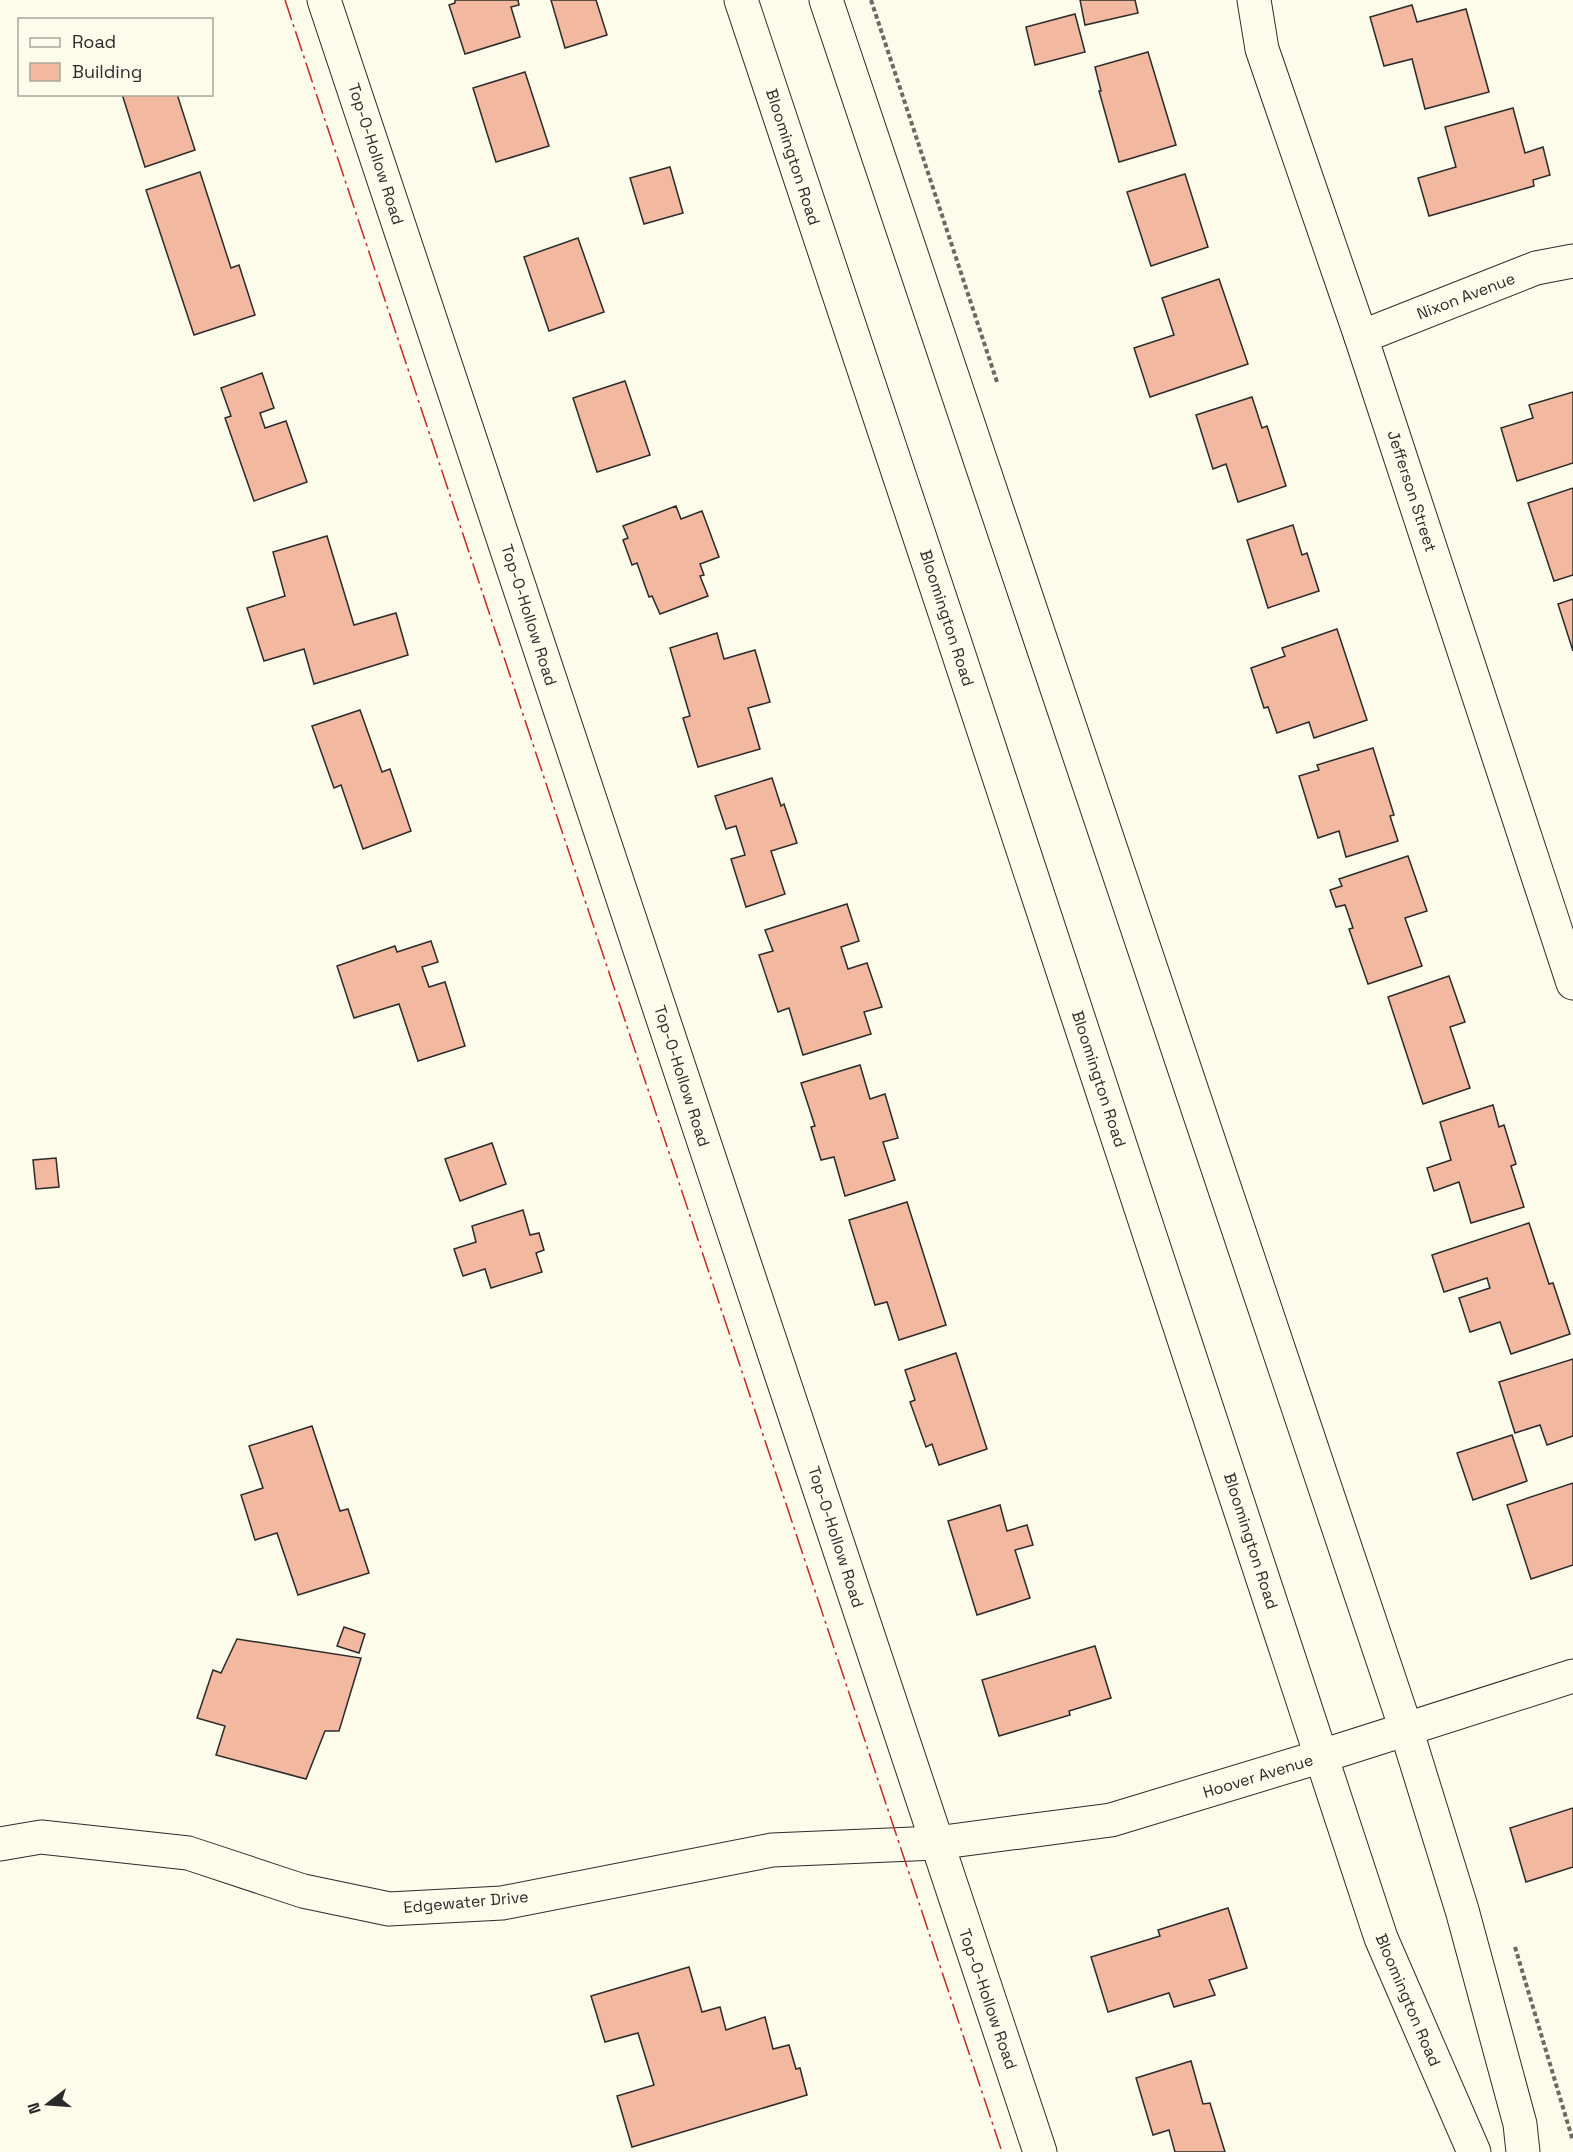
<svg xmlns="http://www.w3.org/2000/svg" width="1573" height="2152" viewBox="0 0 1573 2152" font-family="'Space Grotesk',sans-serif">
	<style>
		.building { fill: #f2b8a0; stroke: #2b2b2b; stroke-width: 1.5 }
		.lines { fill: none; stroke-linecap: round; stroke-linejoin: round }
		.minor-casing { stroke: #2b2b2b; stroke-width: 35 }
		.tertiary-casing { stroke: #2b2b2b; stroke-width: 35 }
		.path { stroke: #6a6964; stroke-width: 4; stroke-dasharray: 4.5 3; stroke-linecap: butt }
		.minor { stroke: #fdfbea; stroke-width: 33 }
		.tertiary { stroke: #fdfbea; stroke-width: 33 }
		.power { stroke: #c62828; stroke-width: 1.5; stroke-dasharray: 21 4.5 3 4.5; stroke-linecap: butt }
		.labels { text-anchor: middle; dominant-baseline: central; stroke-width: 4.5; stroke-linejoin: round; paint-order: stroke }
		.street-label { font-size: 16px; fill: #2b2b2b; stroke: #fdfbea }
	</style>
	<rect width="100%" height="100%" fill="#fdfbea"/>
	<g class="building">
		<path d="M455,0H518L519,5L511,7L520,37L465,54L449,5L455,3Z"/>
		<path d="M551,0H596L607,35L565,48Z"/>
		<path d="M1080,0H1135L1138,13L1085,25Z"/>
		<path d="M1412,5L1417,22L1466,9L1489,92L1425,109L1412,59L1384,66L1370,17Z"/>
		<path d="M1075,14L1085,52L1035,65L1026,27Z"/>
		<path d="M1148,52L1176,145L1119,162L1099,91H1101L1095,67Z"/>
		<path d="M525,72L549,146L496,162L473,88Z"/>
		<path d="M122,94H177L195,150L145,167Z"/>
		<path d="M1513,108L1525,153L1543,147L1550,175L1533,180L1534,186L1429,216L1418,178L1456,167L1445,127Z"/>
		<path d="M670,167L683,213L644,224L630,178Z"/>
		<path d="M200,172L231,268L239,265L255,315L194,335L146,190Z"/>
		<path d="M1185,174L1208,247L1151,266L1127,192Z"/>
		<path d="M578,238L604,312L549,331L524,257Z"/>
		<path d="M1219,279L1248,364L1150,397L1134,348L1174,335L1162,298Z"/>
		<path d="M262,373L274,408L260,413L265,428L286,421L307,482L254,501L225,418L231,416L221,388Z"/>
		<path d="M625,381L650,455L597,472L573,398Z"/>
		<path d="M1573,392V463L1517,481L1501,428L1533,418L1529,405Z"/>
		<path d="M1252,397L1262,428L1267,426L1286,486L1238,502L1226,464L1213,469L1196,415Z"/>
		<path d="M1573,488V575L1554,581L1528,503Z"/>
		<path d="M676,506L681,519L702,511L719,557L700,564L704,575L700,576L708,596L660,614L652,596L649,597L637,563L632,565L623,540L628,538L623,526Z"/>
		<path d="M1293,525L1302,555L1307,553L1319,591L1268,608L1247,540Z"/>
		<path d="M327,536L354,625L396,613L408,655L314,684L304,649L264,661L247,608L285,596L273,552Z"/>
		<path d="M1573,599V651L1558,604Z"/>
		<path d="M1337,629L1367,720L1314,738L1309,722L1277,733L1268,707L1264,708L1251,668L1285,656L1282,648Z"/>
		<path d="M717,633L724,659L755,650L770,702L748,708L760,749L698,767L683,718L690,716L670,648Z"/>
		<path d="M360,710L382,772L390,769L411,831L363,849L341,785L334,788L312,726Z"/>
		<path d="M1373,748L1394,815L1390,816L1398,841L1346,857L1339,831L1318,838L1299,776L1319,770L1317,765Z"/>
		<path d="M772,778L781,806L784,804L797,843L771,851L785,894L746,907L731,859L745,855L736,826L726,829L715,796Z"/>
		<path d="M1408,856L1427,911L1405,918L1422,966L1368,984L1349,929L1353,928L1345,905L1336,907L1330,890L1342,886L1339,879Z"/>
		<path d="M847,904L859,941L841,947L848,969L867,963L882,1007L864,1012L871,1034L803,1055L789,1008L778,1012L759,955L773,951L765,930Z"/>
		<path d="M431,941L438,962L422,967L429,987L445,982L465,1046L418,1061L399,1004L354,1018L337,966L395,946L397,952Z"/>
		<path d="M1449,976L1465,1022L1450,1027L1470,1088L1423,1104L1388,997Z"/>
		<path d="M860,1065L870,1099L885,1094L898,1138L883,1142L895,1180L845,1196L834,1157L821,1160L811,1127L815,1126L801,1083Z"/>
		<path d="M1493,1105L1499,1127L1504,1125L1516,1164L1511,1166L1524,1207L1471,1223L1459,1182L1434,1191L1427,1168L1451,1160L1440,1122Z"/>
		<path d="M492,1143L506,1184L460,1201L445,1159Z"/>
		<path d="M56,1158L59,1187L36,1189L33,1160Z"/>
		<path d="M907,1202L946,1325L899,1340L887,1302L875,1305L849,1220Z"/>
		<path d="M523,1210L530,1235L539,1233L544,1250L536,1253L542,1272L491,1288L485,1269L463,1276L454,1249L476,1242L472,1226Z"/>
		<path d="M1529,1223L1549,1284L1553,1283L1570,1334L1511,1354L1500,1322L1470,1332L1459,1298L1490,1288L1487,1278L1444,1292L1432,1255Z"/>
		<path d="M956,1353L987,1449L939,1465L932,1444L926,1447L910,1402L915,1400L905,1370Z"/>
		<path d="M1573,1359V1436L1547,1445L1540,1425L1515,1433L1499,1382Z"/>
		<path d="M312,1426L340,1511L348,1509L369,1573L298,1595L277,1533L255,1540L241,1495L263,1488L249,1446Z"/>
		<path d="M1512,1435L1527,1481L1473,1500L1457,1453Z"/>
		<path d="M1573,1483V1565L1531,1579L1507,1505Z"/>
		<path d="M1000,1505L1007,1531L1027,1525L1033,1545L1015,1550L1030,1598L977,1615L948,1521Z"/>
		<path d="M344,1627L365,1634L359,1653L337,1646Z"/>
		<path d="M237,1639L361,1658L339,1731H325L306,1779L216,1755L225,1726L197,1718L213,1670L221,1673Z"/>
		<path d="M1095,1646L1111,1698L1069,1711L1070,1715L999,1736L982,1680Z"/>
		<path d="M1573,1808V1867L1526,1882L1510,1828Z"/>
		<path d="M1228,1908L1247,1968L1209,1980L1215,1995L1174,2007L1169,1993L1108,2012L1091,1957L1160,1936L1158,1930Z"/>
		<path d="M689,1967L702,2012L720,2007L726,2030L765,2017L773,2049L789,2045L796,2069L800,2068L807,2095L632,2147L617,2096L654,2085L638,2033L605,2042L591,1996Z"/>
		<path d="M1191,2061L1203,2104L1210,2103L1225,2152H1175L1169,2130L1153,2135L1136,2078Z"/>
	</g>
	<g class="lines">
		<g class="minor-casing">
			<g id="minor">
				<path d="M324,0L1040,2152"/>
				<path d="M1254,0L1262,49L1361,337L1573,983"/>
				<path d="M1361,337L1536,268L1573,261"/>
				<path d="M0,1844L41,1837L188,1853L303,1891L389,1909L502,1903L772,1850L936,1843L1111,1820L1322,1756"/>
			</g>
		</g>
		<g class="tertiary-casing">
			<g id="tertiary">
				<path d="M741,0L953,637L1381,1938L1474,2152"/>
				<path d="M826,0L1406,1729L1462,1910L1520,2124L1523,2152"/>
				<path d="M1322,1756L1573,1676"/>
			</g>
		</g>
		<g class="path">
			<path d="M871,0L997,382"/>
			<path d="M1515,1947L1573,2141"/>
		</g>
		<use href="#minor" class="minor"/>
		<use href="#tertiary" class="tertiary"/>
		<path class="power" d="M285,0L1002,2152"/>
	</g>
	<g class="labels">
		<g class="street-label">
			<text transform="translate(376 154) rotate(72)">Top-O-Hollow Road</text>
			<text transform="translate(793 157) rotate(72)">Bloomington Road</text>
			<text transform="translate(1466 296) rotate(-21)">Nixon Avenue</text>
			<text transform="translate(1412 491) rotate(72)">Jefferson Street</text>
			<text transform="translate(529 615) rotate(72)">Top-O-Hollow Road</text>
			<text transform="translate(947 618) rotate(72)">Bloomington Road</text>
			<text transform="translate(682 1076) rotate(72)">Top-O-Hollow Road</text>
			<text transform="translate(1099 1079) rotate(72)">Bloomington Road</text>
			<text transform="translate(836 1537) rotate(72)">Top-O-Hollow Road</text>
			<text transform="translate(1251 1541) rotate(72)">Bloomington Road</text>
			<text transform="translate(1258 1776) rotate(-17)">Hoover Avenue</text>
			<text transform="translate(466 1902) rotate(-5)">Edgewater Drive</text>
			<text transform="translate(988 1999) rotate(71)">Top-O-Hollow Road</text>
			<text transform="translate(1408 2000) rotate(67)">Bloomington Road</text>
		</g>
	</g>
	<rect x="18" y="18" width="195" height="78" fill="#fdfbea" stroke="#a9a89e" stroke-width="1.5"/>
	<rect x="30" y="38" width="30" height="9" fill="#fdfbea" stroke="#a9a89e" stroke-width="1.5"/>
	<text x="72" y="48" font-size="18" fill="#2b2b2b">Road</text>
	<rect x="30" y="63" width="30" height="18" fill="#f2b8a0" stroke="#a9a89e" stroke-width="1.5"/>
	<text x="72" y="78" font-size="18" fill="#2b2b2b">Building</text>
	<g transform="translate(48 2104) rotate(253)" stroke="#fdfbea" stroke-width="4.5" paint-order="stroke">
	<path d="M0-4.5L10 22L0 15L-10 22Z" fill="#2b2b2b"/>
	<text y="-9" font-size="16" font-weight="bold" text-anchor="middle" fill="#2b2b2b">N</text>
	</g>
</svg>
